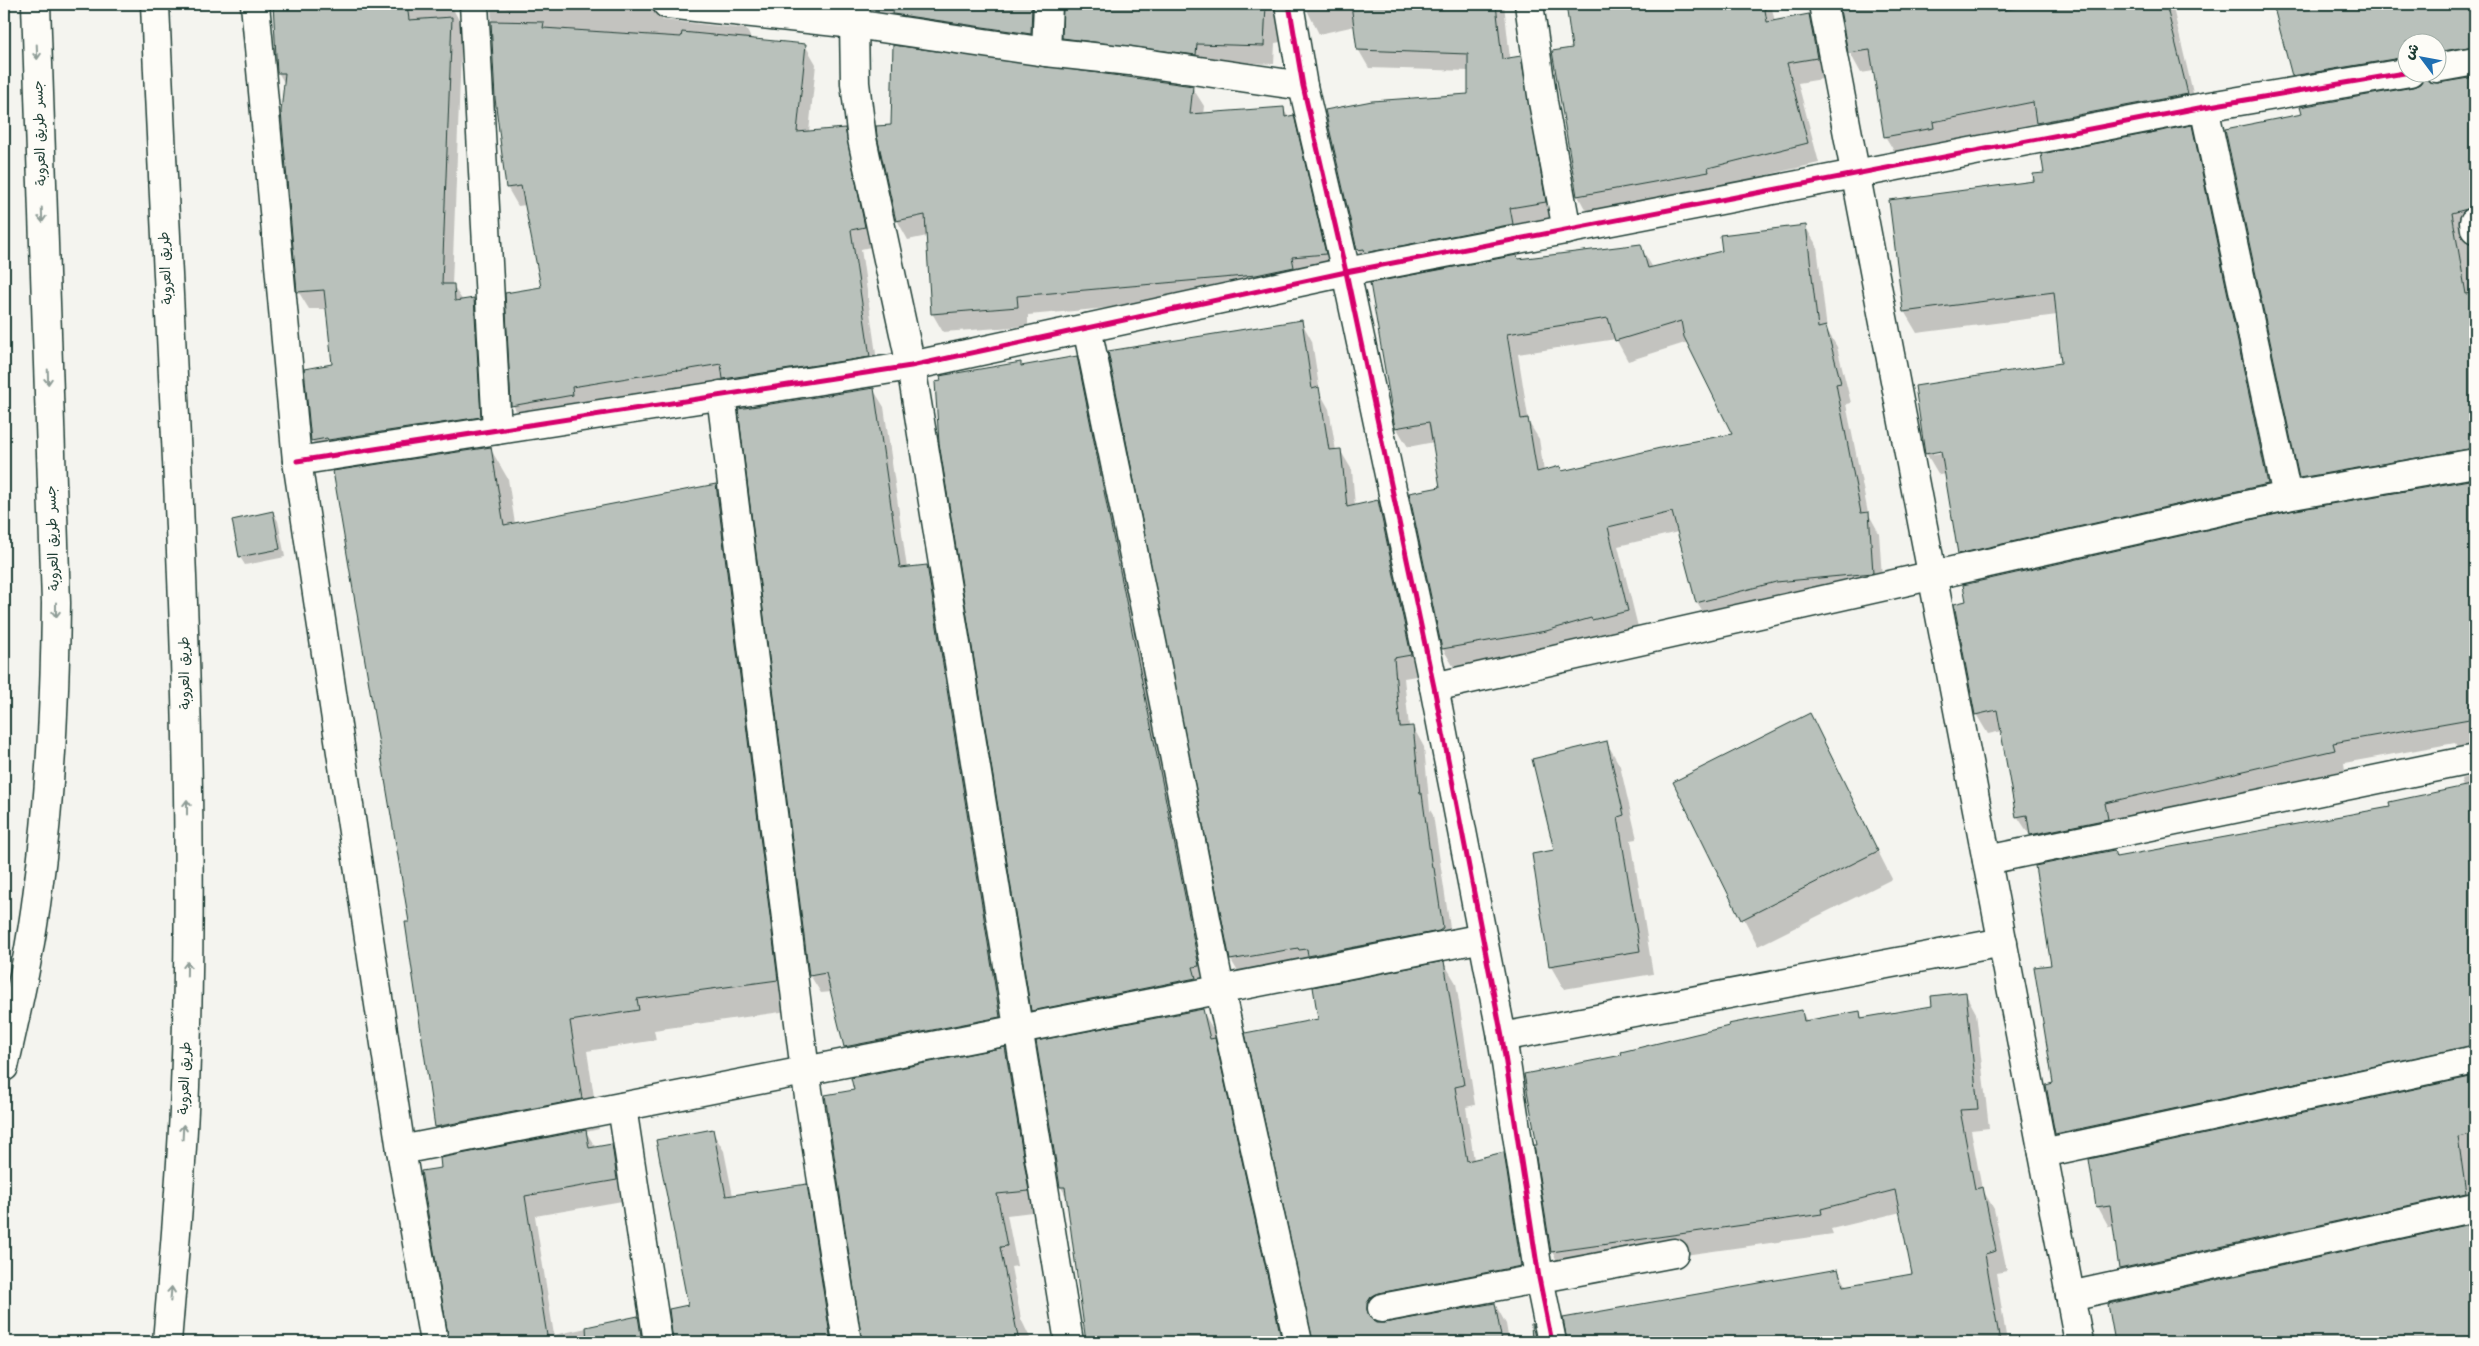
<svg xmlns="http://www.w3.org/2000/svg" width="2479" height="1346" viewBox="0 0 2479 1346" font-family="Kalam,'Playpen Sans Arabic',sans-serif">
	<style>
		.shadow { fill: #0003; fill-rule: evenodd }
		.building { fill: #b9c1bb; stroke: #1f3d34; fill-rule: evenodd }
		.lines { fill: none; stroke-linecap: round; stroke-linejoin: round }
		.street-casing { stroke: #1f3d34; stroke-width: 31 }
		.highway-casing { stroke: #1f3d34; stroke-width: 31 }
		.street { stroke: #fdfcf7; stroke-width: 28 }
		.highway { stroke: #fdfcf7; stroke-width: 28 }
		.cycleway-casing { stroke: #fdfcf7; stroke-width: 8 }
		.cycleway { stroke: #d6006c; stroke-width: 5 }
		.oneway { stroke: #8e9c96 }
		.labels { text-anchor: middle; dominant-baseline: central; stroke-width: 4; stroke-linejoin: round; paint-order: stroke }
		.street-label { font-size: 14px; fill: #1f3d34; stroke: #fdfcf7 }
	</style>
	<rect width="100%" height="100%" fill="#f4f4ef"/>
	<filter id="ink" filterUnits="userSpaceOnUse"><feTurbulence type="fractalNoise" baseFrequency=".02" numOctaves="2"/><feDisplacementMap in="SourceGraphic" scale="10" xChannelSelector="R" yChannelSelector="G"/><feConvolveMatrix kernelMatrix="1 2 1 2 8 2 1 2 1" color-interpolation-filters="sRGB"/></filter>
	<g filter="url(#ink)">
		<g class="shadow">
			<path d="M274,4L452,7L462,26L452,285L463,301L474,300L484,318L490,435L322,458L312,440L333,365L327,309H309L298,291L285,84L278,72Z"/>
			<path d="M507,4H765L664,14L662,20L746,29L752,40L805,45L816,64L809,132L844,130L855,148L875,246L861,249L879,375L523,424L513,405L542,288L526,205L518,206L507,187L496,97L491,8H506Z"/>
			<path d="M872,4H1504L1510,59L1520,57L1531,76L1556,220L1369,268L1358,250L1470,95L1469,71L1369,68L1358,49L1355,26L1319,34L1306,8L1298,7L1286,41L1275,43L1274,64L1074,56L1063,38V8L1060,7L1041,52L884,25Z"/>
			<path d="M1567,4H1771L1775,22L1808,16L1820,36L1828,78L1798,83L1819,163L1589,216L1578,196L1574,49Z"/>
			<path d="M1839,4H2172L2198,114L2049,143L2037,123L1944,142L1945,148L1897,156L1885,136L1874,71L1861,73L1850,53Z"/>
			<path d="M2274,4H2475V67L2427,77L2419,76L2305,96L2293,76ZM2406,42H2436V72H2406Z"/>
			<path d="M2475,78V203L2465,205L2475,298V469L2312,497L2300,478L2303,115L2430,84L2438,85Z"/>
			<path d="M1192,87L1204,106L1203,115L1283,109L1289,118L1293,117L1304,136L1336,273L1268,294L1028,315V326L943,332L932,313L927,236L908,240L897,220Z"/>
			<path d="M2191,127L2204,149L2280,506L1972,575L1959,553L1946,474L1939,475L1926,453L2062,364L2057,315L1917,333L1904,311L2045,174ZM1947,449V452L1933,454V451Z"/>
			<path d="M1805,226L1817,246L1827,330L1837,347L1851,403L1846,404L1868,513L1879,533L1883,592L1709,622L1697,603L1678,532L1618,546L1639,631L1455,669L1443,649L1441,488L1434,442L1408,447L1396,427L1517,256L1519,260L1640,246L1653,268L1723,252ZM1616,339L1628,361L1688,342L1734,435L1563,472L1560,467L1544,472L1539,439L1529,423L1518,354Z"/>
			<path d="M1301,321L1312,341L1320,393L1329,409L1336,451L1340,450L1352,470L1355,506L1378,501L1389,521L1422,675L1404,678L1409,727H1413L1424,747L1430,810L1433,815L1453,948L1243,980L1231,960L1109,353Z"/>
			<path d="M1076,358L1087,376L1209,984L1043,1028L1032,1010L1020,363L1022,367Z"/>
			<path d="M873,389L884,407L907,568L927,566L937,584L1010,1035L856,1065L845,1047L832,992L821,993L810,975Z"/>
			<path d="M490,448L508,479L515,524L716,486L733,516L795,1010L654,1030L656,1040L587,1051L599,1129L586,1132L596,1148L611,1146L623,1166L628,1200L535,1216L554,1335L638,1317L650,1342H450L422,1172L443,1169L454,1157L436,1127L407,923H410Z"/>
			<path d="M2475,480V766L2467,767L2455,743L2344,763L2345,770L2115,823L2043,855L2017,816L2002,731L1988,734L1976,714L2290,513Z"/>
			<path d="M273,512L278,521L285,557L245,565L240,557Z"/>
			<path d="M1809,715L1892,879L1758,946L1674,783Z"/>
			<path d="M1607,743L1620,766L1637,839L1631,840L1653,974L1564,989L1550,965L1555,851Z"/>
			<path d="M2475,775V1066L2068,1154L2056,1134L2047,1086L2055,1084L2053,966L2113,851L2117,858L2392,808L2463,788L2461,779Z"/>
			<path d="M1444,963L1456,983L1475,1105L1466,1107L1474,1160L1503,1154L1515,1174L1532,1286L1383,1317L1378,1324L1495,1304L1506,1324L1509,1342H1314L1320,1020Z"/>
			<path d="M1965,993L1976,1013L1989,1128L1971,1130L1982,1189L1994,1209L2007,1271L1996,1273L2007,1342H1598L1594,1314L1838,1270L1847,1287L1913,1275L1901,1212L1831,1229L1833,1234L1564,1272L1552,1252L1536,1146L1623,1056L1801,1011L1807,1021L1859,1012L1863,1019L1933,1007Z"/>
			<path d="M1202,1010L1214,1031L1217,1045L1226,1060L1288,1342H1087L1067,1198L1061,1187Z"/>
			<path d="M1005,1049L1017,1069L1040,1211L1007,1215L1017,1266L1011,1267L1021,1319L1032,1342H863L856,1091Z"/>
			<path d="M2475,1077V1213L2132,1289L2120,1269L2114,1226L2109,1227L2098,1207L2090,1160Z"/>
			<path d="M712,1131L724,1151L733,1196L806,1185L818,1206L839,1342H673L670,1310L689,1306Z"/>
			<path d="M2475,1224V1342H2116L2110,1305Z"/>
		</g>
		<g class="building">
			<path d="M273,4H325V9L377,4H407L409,20L452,17L442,284H454L455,301L474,298L481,417L328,440L327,438L311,441L304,369L332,364L324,290L297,292L281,112L285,73H277Z"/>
			<path d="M894,4H1032L1031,34L893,14Z"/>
			<path d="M1063,4H1266L1264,46L1197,44L1196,55L1062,38Z"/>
			<path d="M1351,4H1496L1502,59L1521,56L1546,202L1510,208L1513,224L1365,253L1364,249L1357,250L1325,110L1372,101L1468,94V54L1357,50Z"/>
			<path d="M1566,4H1764L1767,22L1809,14L1817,58L1787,63L1808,143L1708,168L1709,172L1577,196L1552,51L1572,48Z"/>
			<path d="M1839,4H1995L1997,11L2041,4H2166L2188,94L2036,123L2033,102L1933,122L1934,128L1884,137L1870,50L1848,53Z"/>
			<path d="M2273,4H2475V46L2436,52V42H2406V57L2292,76Z"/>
			<path d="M491,21L544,22L543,28L681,37L682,32L806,44L797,132L845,128L865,227L851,230L870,357L723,379L721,364L678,371L677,370L572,387L573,395L511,406L505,293L541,287L521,186L506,188L495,98Z"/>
			<path d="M893,45L1193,86L1190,114L1284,107L1285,117L1294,115L1326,254L1292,257L1294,267L1256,275L1017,296L1018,307L931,314L925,215L896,221L877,136L876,126L891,125Z"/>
			<path d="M2475,77V207L2452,213L2466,294L2475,292V448L2299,478L2225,129L2302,114L2300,107L2413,87L2420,84L2424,78L2430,82L2438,83Z"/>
			<path d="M2192,125L2268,484L1958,554L1941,451L1925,454L1915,386L2061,363L2054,292L1903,312L1889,200L2034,181L2033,174L2044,173L2041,154Z"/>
			<path d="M1806,225L1818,328L1826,326L1841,383L1836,384L1861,513L1869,512L1873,573L1776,582L1696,603L1672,512L1608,527L1628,611L1592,620L1591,618L1546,631L1442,649L1409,493L1440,487L1429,422L1395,428L1370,283L1517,255L1518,259L1641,244L1648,268L1722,251L1720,235ZM1608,318L1615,341L1681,321L1684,337L1732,434L1673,445L1562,471L1560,466L1537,472L1528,418L1521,419L1507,334Z"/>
			<path d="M1302,320L1312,389L1319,387L1329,450L1341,449L1347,507L1378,500L1411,655L1394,658L1400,727L1413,726L1420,794H1422L1432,868H1434L1443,928L1439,931L1308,956L1307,949L1299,950L1298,948L1230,960L1108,351Z"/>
			<path d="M1077,356L1199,966L1193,967L1196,978L1031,1011L939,443L935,382L941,381L940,376L945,375L1021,362V366Z"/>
			<path d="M874,388L900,568L927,565L1000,1017L844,1047L826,973L809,976L738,409Z"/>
			<path d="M491,447L504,525L716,484L778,980L637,999L639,1010L570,1021L582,1099L435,1127L405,922H409L333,471Z"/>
			<path d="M2475,479V718L2333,743L2335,750L2105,803L2108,819L2030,835L2027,815L2016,817L1997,710L1975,715L1954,604L1966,601L1963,585L2290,511Z"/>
			<path d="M273,511L280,549L239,557L232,520Z"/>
			<path d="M1810,713L1878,851L1741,920L1673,782Z"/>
			<path d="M1607,741L1624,815L1618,817L1640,951L1549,966L1532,854L1554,850L1532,759Z"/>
			<path d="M2475,784V1045L2055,1134L2046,1085L2053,1083L2034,967L2051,965L2035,866L2114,850L2116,857L2390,807L2389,802Z"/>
			<path d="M1444,961L1464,1085L1455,1087L1467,1161L1504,1152L1521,1266L1379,1293L1371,1297L1367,1303V1310L1371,1319L1377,1323H1384L1495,1303L1502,1342H1313L1245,1033L1318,1019L1313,987Z"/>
			<path d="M1966,992L1978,1109L1960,1110L1975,1189L1983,1187L1996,1251L1985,1254L2000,1342H1567L1563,1318L1838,1269L1843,1286L1912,1274L1895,1190L1821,1209L1822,1214L1551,1252L1534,1145H1537L1524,1074L1622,1055L1621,1052L1729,1026L1728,1024L1802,1010L1804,1021L1860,1011L1861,1018L1932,1006L1931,996Z"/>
			<path d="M1203,1009L1210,1039L1215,1038L1282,1342H1086L1065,1187H1060L1036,1041Z"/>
			<path d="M1005,1047L1029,1191L997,1194L1007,1246L1000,1247L1019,1342H862L825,1095L854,1090L851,1078Z"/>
			<path d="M2475,1076V1133L2458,1137L2466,1193L2119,1269L2110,1205L2096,1207L2089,1159Z"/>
			<path d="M713,1129L726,1196L807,1184L831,1342H673L669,1309L688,1305L656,1140Z"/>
			<path d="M586,1130L589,1148L612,1144L617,1180L525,1196L548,1342H449L421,1171L441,1168L440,1158Z"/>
			<path d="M2470,1224L2471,1227L2475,1226V1342H2115L2108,1304Z"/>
			<path d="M638,1316L642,1342H587L586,1327Z"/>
			<path d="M1531,1324H1532L1536,1342H1532Z"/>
		</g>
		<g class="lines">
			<g class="street-casing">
				<g id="street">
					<path d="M255,4L297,461L401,1150L434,1342"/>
					<path d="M474,4L497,430"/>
					<path d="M667,4L854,24L1046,52L1130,61L1303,86"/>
					<path d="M856,4L854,24L855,83L862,139L911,366L1069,1342"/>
					<path d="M1289,4L1303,86L1346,272L1434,687L1502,1037L1539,1278L1552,1342"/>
					<path d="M1529,4L1543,102L1567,230"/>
					<path d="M1823,4L2079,1342"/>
					<path d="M1046,52L1048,4"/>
					<path d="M2436,68L2475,61"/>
					<path d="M2204,107L2287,496"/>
					<path d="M2474,222L2475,229"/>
					<path d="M1087,328L1155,657L1220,990L1298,1342"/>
					<path d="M721,395L805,1071L847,1342"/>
					<path d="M297,461L911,366L1346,272L2204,107L2410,72"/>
					<path d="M1434,687L2287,496L2475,463"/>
					<path d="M1987,860L2475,759"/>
					<path d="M1502,1037L2003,942"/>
					<path d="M622,1107L658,1342"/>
					<path d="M401,1150L1483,938"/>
					<path d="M2043,1153L2475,1060"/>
					<path d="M2070,1296L2475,1207"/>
					<path d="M1382,1308L1674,1253"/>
				</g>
			</g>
			<g class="highway-casing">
				<g id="highway">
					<path d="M155,4C170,365 199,726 185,1087C182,1172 174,1257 167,1342"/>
					<path d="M4,1067C17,1009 31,949 38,889C51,794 55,699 56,603L36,4"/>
				</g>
			</g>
			<use href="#street" class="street"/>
			<use href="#highway" class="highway"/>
			<g class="cycleway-casing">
				<g id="cycleway">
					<path d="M1289,4L1303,86L1346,272L1434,687L1502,1037L1539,1278L1552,1342"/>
					<path d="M297,461L911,366L1346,272L2204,107L2410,72"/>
				</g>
			</g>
			<use href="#cycleway" class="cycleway"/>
		</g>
		<defs><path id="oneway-shaft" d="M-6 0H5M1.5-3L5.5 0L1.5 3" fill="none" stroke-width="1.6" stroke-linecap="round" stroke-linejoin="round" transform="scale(1.25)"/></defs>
		<g class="oneway">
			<use href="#oneway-shaft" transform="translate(37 52) rotate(88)"/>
			<use href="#oneway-shaft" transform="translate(42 215) rotate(88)"/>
			<use href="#oneway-shaft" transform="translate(48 377) rotate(88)"/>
			<use href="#oneway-shaft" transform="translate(56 610) rotate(90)"/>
			<use href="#oneway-shaft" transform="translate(187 807) rotate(-90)"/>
			<use href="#oneway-shaft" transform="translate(187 969) rotate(-89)"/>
			<use href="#oneway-shaft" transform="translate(183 1132) rotate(-87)"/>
			<use href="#oneway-shaft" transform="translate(171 1294) rotate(-85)"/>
		</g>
	</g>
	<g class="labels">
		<g class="street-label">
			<text transform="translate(40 133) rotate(-92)">جسر طريق العروبة</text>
			<text transform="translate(166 268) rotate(-93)">طريق العروبة</text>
			<text transform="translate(53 538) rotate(-92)">جسر طريق العروبة</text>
			<text transform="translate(185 673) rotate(-91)">طريق العروبة</text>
			<text transform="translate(185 1078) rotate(-88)">طريق العروبة</text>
		</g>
	</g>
	<rect width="2479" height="1346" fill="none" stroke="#fdfcf7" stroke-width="20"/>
	<rect x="10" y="10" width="2459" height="1326" fill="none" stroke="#1f3d34" stroke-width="2" filter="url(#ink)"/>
	<g transform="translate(2422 58) rotate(302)"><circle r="24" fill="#fdfcf7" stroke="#a4b0a9"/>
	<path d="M0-4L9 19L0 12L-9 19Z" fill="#1f6fb2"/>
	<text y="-8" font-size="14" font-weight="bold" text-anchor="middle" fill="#1f3d34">ش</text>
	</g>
</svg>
